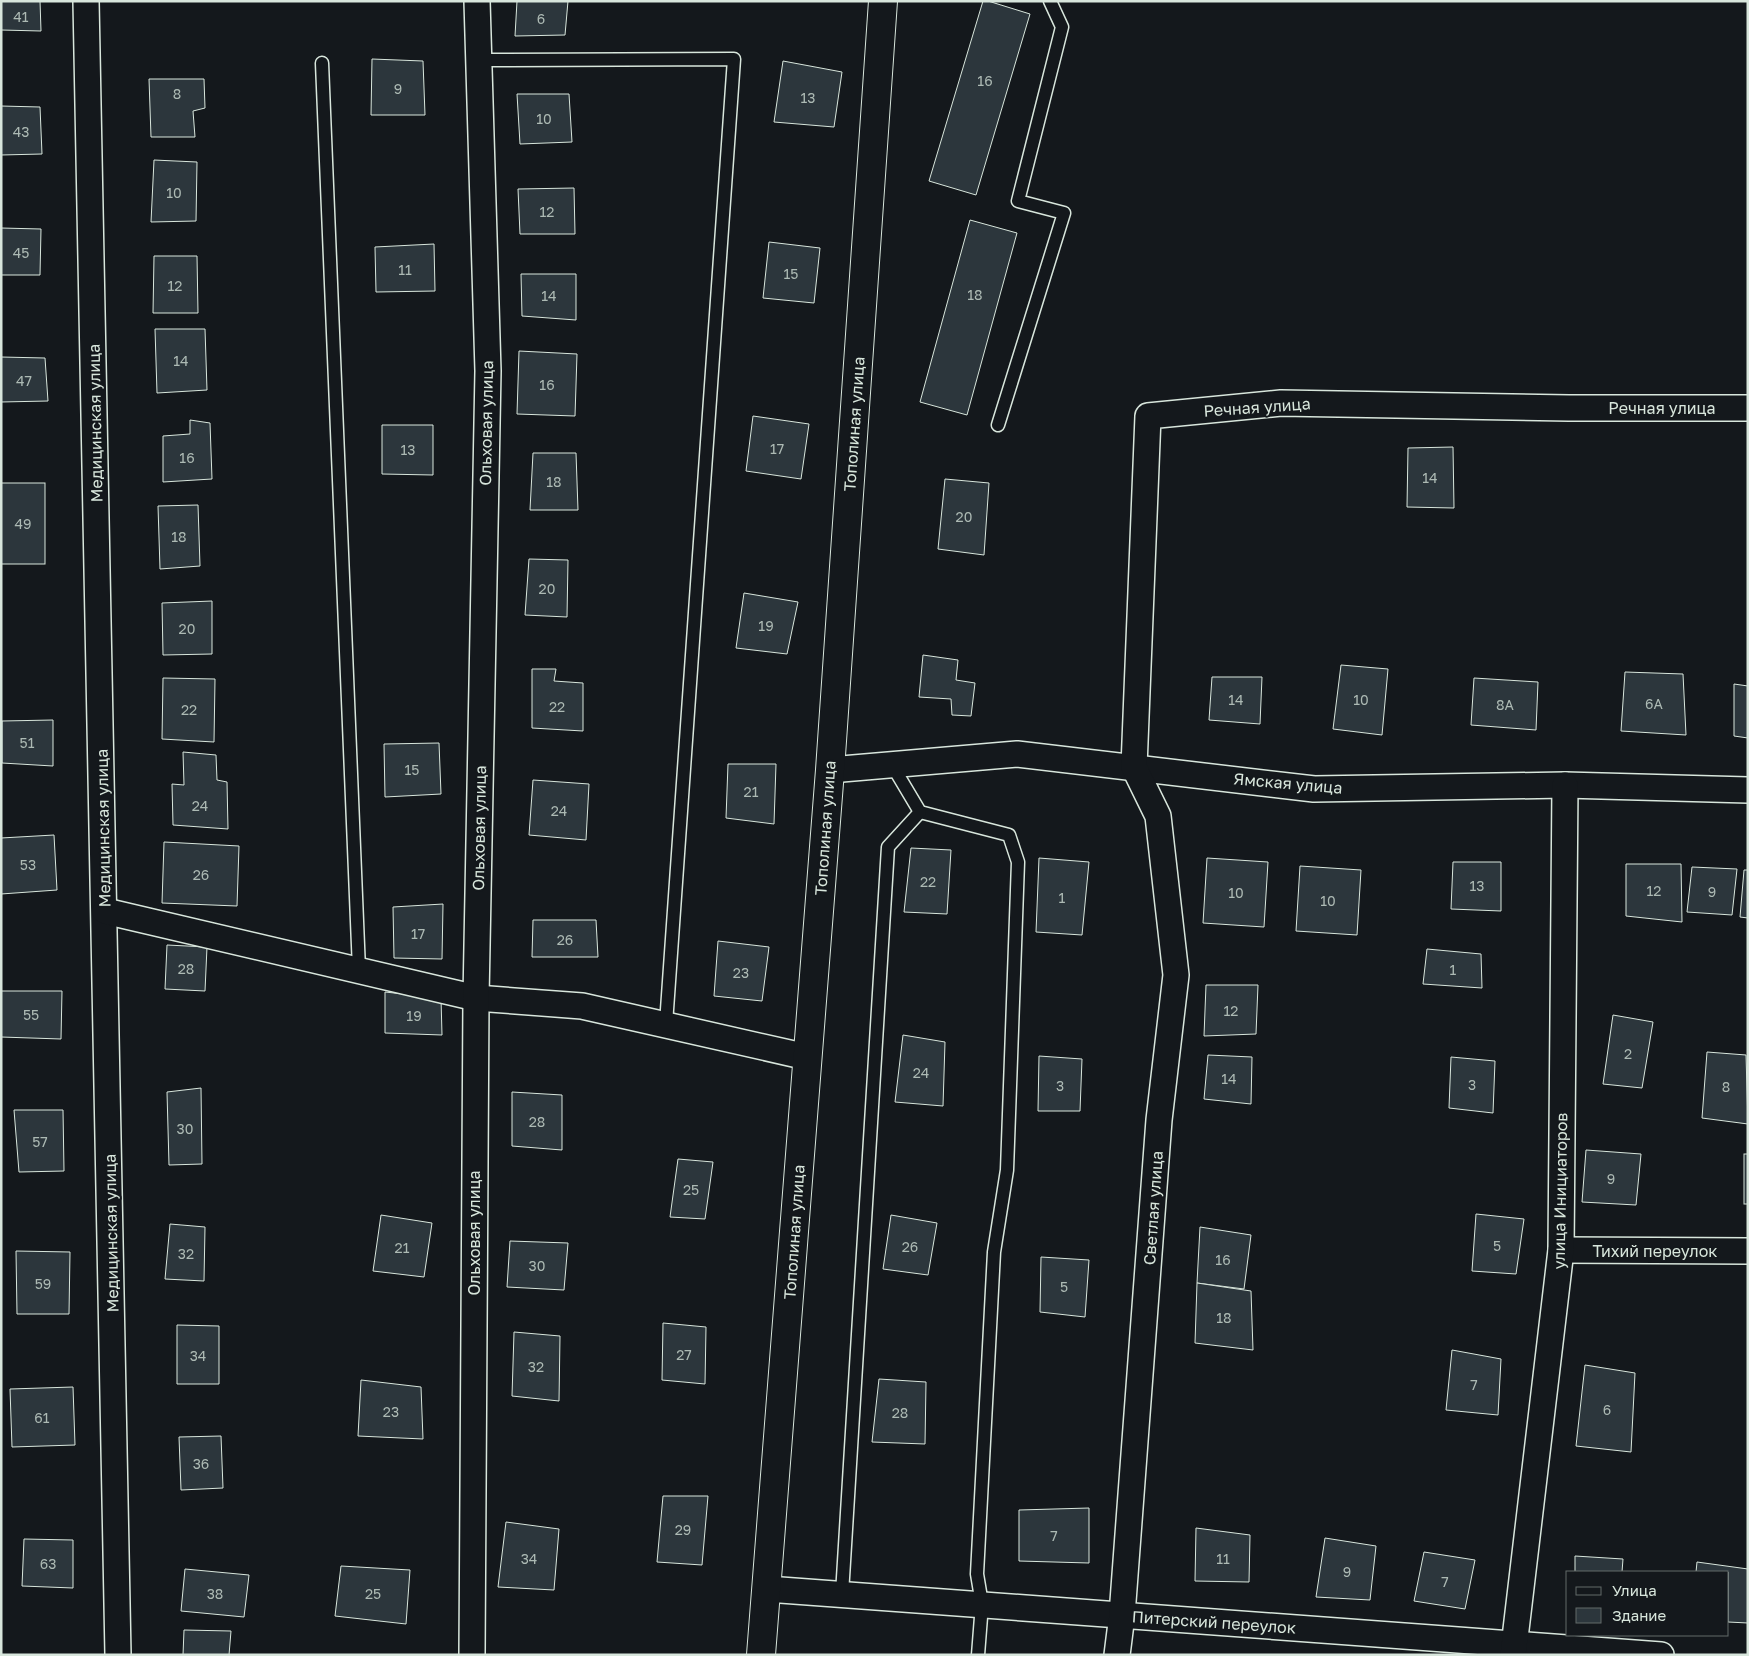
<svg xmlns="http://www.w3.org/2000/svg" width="1749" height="1656" viewBox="0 0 1749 1656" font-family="'Golos Text',sans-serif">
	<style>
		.building { fill: #2c363c; stroke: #d8e6dc }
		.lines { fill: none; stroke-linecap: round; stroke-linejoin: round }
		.service-casing { stroke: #d8e6dc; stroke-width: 15 }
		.minor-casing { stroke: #d8e6dc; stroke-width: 28 }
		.tertiary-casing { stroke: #d8e6dc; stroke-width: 30 }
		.service { stroke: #14181c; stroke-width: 12 }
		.minor { stroke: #14181c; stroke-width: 25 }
		.tertiary { stroke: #14181c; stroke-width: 28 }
		.labels { text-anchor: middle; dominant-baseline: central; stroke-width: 4; stroke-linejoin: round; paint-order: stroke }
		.number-label { font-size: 14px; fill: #adbab4 }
		.street-label { font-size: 16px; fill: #d8e6dc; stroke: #14181c }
	</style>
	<rect width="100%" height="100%" fill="#14181c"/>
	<g class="building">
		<path d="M1,1H40L41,31L1,30Z"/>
		<path d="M517,1H568L565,35L515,36Z"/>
		<path d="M983,1H988L1030,14L976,195L929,181Z"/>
		<path d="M372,59L423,61L425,115H371Z"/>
		<path d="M783,61L842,72L834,127L774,122Z"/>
		<path d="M149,79H204L205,108L193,111L195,137H151Z"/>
		<path d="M517,94H569L572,142L520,144Z"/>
		<path d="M1,106L40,107L42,154L1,155Z"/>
		<path d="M154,160L197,162L196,221L151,222Z"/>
		<path d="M574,188L575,234H520L518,189Z"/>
		<path d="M970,220L1017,233L967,415L920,402Z"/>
		<path d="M1,228L41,229L40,275H1Z"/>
		<path d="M769,242L820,248L814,303L763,298Z"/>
		<path d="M434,244L435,291L376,292L375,247Z"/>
		<path d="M154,256H197L198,313H153Z"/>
		<path d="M521,274H576V320L522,316Z"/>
		<path d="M155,329H205L207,390L157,393Z"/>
		<path d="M519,351L577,354L575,416L517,414Z"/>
		<path d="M1,357L45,358L48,401L1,402Z"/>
		<path d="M753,416L809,424L801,479L746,471Z"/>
		<path d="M190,420L210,423L212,479L163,482V436L190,434Z"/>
		<path d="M382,425H433V475L382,474Z"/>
		<path d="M1453,447L1454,508L1407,507L1408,448Z"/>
		<path d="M533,453H576L578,510H530Z"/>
		<path d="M945,479L989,483L984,555L938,549Z"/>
		<rect x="1" y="483" width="44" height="81"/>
		<path d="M198,505L200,566L160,569L158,506Z"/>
		<path d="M529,559L568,560L567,617L525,615Z"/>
		<path d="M744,593L798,602L787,654L736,648Z"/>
		<path d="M212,601V654L163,655L162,603Z"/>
		<path d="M923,655L958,660L956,680L975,683L971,716L952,715L951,699L919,697Z"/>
		<path d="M1341,665L1388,669L1382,735L1333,729Z"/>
		<path d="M532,669H556L554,681L583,683V731L532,728Z"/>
		<path d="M1625,672L1683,674L1686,735L1621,731Z"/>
		<path d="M1212,677H1262L1260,724L1209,720Z"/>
		<path d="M163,678L215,679L214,742L162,739Z"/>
		<path d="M1474,678L1538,682L1536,730L1471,725Z"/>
		<path d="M1734,684L1748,686V738L1734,736Z"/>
		<path d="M53,720V766L2,763V721Z"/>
		<path d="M439,743L441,794L385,797L384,744Z"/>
		<path d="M183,752L216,755L217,780L227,782L228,829L173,825L172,784L184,785Z"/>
		<path d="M728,764H776L774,824L726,818Z"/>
		<path d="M533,780L589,784L586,840L529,835Z"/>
		<path d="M54,835L57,890L1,894V838Z"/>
		<path d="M164,842L239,846L237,906L162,903Z"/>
		<path d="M911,848L951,850L947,914L904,912Z"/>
		<path d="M1039,858L1089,862L1082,935L1036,932Z"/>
		<path d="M1207,858L1268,862L1264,927L1203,923Z"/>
		<path d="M1453,862H1501V911L1451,909Z"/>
		<path d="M1626,864H1681L1682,922L1626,916Z"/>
		<path d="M1300,866L1361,870L1357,935L1296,931Z"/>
		<path d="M1692,867L1737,869L1732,915L1687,912Z"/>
		<path d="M1744,870H1748V918L1740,917Z"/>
		<path d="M443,904L442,959L394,958L393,907Z"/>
		<path d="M533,920H596L598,957H532Z"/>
		<path d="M718,941L769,947L762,1001L714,996Z"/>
		<path d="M167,945L207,947L205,991L165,989Z"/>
		<path d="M1427,949L1481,954L1482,988L1423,984Z"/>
		<path d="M1206,985H1258L1256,1034L1204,1036Z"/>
		<path d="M1,991H62L61,1039L1,1037Z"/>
		<path d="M385,992L441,998L442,1035L385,1033Z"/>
		<path d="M1613,1015L1653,1022L1642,1088L1603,1084Z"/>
		<path d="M903,1035L945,1042L943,1106L895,1102Z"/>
		<path d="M1707,1052L1746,1055L1748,1124L1702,1118Z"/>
		<path d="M1208,1055L1252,1057L1251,1104L1204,1099Z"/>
		<path d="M1039,1056L1082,1059L1080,1111H1038Z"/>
		<path d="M1451,1057L1495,1061L1493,1113L1449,1108Z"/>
		<path d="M201,1088L202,1164L169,1165L167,1092Z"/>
		<path d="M512,1092L562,1095V1150L512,1146Z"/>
		<path d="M14,1110H63L64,1171L19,1172Z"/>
		<path d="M1586,1150L1641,1154L1636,1205L1582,1202Z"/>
		<rect x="1744" y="1154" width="4" height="50"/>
		<path d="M678,1159L713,1162L705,1219L670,1217Z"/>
		<path d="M1476,1214L1524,1219L1516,1274L1472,1271Z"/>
		<path d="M381,1215L432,1223L424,1277L373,1271Z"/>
		<path d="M891,1215L937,1223L928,1275L883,1269Z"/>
		<path d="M170,1224L205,1227L204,1281L165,1279Z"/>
		<path d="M1200,1227L1251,1235L1244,1289L1197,1283Z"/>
		<path d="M510,1241L568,1243L564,1290L507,1287Z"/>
		<path d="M16,1251L70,1252L69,1314H17Z"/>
		<path d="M1041,1257L1089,1260L1085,1317L1040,1312Z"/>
		<path d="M1197,1283L1251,1291L1253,1350L1195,1343Z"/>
		<path d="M663,1323L706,1327L705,1384L662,1380Z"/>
		<path d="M177,1325L219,1326V1384H177Z"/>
		<path d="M514,1332L560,1336L559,1401L512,1396Z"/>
		<path d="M1452,1350L1501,1359L1498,1415L1446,1410Z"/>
		<path d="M1585,1365L1635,1373L1631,1452L1576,1446Z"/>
		<path d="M879,1379L926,1382L925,1444L872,1442Z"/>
		<path d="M361,1380L421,1387L423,1439L358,1436Z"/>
		<path d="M73,1387L75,1445L12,1447L10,1389Z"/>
		<path d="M221,1436L223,1488L181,1490L179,1437Z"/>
		<path d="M663,1496H708L702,1565L657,1562Z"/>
		<path d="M1089,1508V1563L1019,1561V1510Z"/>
		<path d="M506,1522L559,1529L554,1590L498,1587Z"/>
		<path d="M1196,1528L1250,1535L1249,1582L1195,1581Z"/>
		<path d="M1325,1538L1376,1546L1370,1600L1316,1597Z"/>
		<path d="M24,1539L73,1540V1588L22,1586Z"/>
		<path d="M1424,1552L1475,1560L1465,1609L1414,1601Z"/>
		<path d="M1575,1556L1623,1559L1622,1572H1575Z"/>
		<path d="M1697,1562L1748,1569V1623L1728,1622V1572H1696Z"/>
		<path d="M341,1566L410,1570L406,1624L335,1616Z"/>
		<path d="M185,1569L249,1575L244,1617L181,1611Z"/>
		<path d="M184,1630L231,1631L229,1655H183Z"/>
	</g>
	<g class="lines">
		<g class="service-casing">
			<g id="service">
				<path d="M479,60L734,59L666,1024"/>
				<path d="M322,63L359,970"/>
				<path d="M998,425L1064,213L1018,201L1062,27L1050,1"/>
				<path d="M892,765L920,812L1009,835L1018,862L1007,1170L994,1252L977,1574L982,1604L978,1655"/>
				<path d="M842,1594L888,847L920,812"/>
			</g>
		</g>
		<g class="minor-casing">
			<g id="minor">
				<path d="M86,1L118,1655"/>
				<path d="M830,770L1017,754L1314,789L1565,785L1748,790"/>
				<path d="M105,911L476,998L582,1006L807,1057"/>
				<path d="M1561,1250L1748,1251"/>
				<path d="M767,1589L1661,1655"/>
				<path d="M472,1655L476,998L488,371L477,1"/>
				<path d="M1117,1655L1122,1615L1159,1120L1176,975L1158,816L1134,767L1148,416L1281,403L1569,408H1748"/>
				<path d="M1513,1655L1561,1250L1565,785"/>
			</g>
		</g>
		<g class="tertiary-casing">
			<path id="tertiary" d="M761,1655L830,770L883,1"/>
		</g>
		<use href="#service" class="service"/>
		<use href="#minor" class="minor"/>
		<use href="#tertiary" class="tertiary"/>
	</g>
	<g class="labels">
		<g class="number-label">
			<text x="21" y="16">41</text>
			<text x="541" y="18">6</text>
			<text x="985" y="80">16</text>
			<text x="398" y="88">9</text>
			<text x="177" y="93">8</text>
			<text x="808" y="97">13</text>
			<text x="544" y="118">10</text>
			<text x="21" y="131">43</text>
			<text x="174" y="192">10</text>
			<text x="547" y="211">12</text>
			<text x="21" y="252">45</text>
			<text x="405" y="269">11</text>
			<text x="791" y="273">15</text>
			<text x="175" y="285">12</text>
			<text x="975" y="294">18</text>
			<text x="549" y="295">14</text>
			<text x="181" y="360">14</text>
			<text x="24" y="380">47</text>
			<text x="547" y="384">16</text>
			<text x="777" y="448">17</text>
			<text x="408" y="449">13</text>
			<text x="187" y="457">16</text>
			<text x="1430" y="477">14</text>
			<text x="554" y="481">18</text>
			<text x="964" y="516">20</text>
			<text x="23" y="523">49</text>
			<text x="179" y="536">18</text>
			<text x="547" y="588">20</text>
			<text x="766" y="625">19</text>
			<text x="187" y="628">20</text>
			<text x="1236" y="699">14</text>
			<text x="1361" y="699">10</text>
			<text x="1654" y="703">6А</text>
			<text x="1505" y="704">8А</text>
			<text x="557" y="706">22</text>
			<text x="189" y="709">22</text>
			<text x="27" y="742">51</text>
			<text x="412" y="769">15</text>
			<text x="751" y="791">21</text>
			<text x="200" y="805">24</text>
			<text x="559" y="810">24</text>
			<text x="28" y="864">53</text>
			<text x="201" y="874">26</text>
			<text x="928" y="881">22</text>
			<text x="1477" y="885">13</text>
			<text x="1654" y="890">12</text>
			<text x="1712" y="891">9</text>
			<text x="1236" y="892">10</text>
			<text x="1062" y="897">1</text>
			<text x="1328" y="900">10</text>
			<text x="418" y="933">17</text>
			<text x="565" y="939">26</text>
			<text x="186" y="968">28</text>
			<text x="1453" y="969">1</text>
			<text x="741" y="972">23</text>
			<text x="1231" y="1010">12</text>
			<text x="31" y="1014">55</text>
			<text x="414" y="1015">19</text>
			<text x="1628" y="1053">2</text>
			<text x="921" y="1072">24</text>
			<text x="1229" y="1078">14</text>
			<text x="1472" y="1084">3</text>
			<text x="1060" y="1085">3</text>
			<text x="1726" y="1086">8</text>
			<text x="537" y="1121">28</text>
			<text x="185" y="1128">30</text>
			<text x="40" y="1141">57</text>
			<text x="1611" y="1178">9</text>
			<text x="691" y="1189">25</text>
			<text x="1497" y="1245">5</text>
			<text x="910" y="1246">26</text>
			<text x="402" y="1247">21</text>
			<text x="186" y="1253">32</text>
			<text x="1223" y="1259">16</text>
			<text x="537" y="1265">30</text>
			<text x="43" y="1283">59</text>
			<text x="1064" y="1286">5</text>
			<text x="1224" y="1317">18</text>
			<text x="684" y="1354">27</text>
			<text x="198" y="1355">34</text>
			<text x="536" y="1366">32</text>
			<text x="1474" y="1384">7</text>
			<text x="1607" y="1409">6</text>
			<text x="391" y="1411">23</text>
			<text x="900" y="1412">28</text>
			<text x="42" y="1417">61</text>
			<text x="201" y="1463">36</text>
			<text x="683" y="1529">29</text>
			<text x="1054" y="1535">7</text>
			<text x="529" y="1558">34</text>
			<text x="1223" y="1558">11</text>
			<text x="48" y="1563">63</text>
			<text x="1347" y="1571">9</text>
			<text x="1445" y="1581">7</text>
			<text x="215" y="1593">38</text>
			<text x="373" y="1593">25</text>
		</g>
		<g class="street-label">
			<text transform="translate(1257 407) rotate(-4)">Речная улица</text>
			<text x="1662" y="408">Речная улица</text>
			<text transform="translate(95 423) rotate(-91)">Медицинская улица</text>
			<text transform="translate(486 423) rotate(-89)">Ольховая улица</text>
			<text transform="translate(854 424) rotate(-86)">Тополиная улица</text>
			<text transform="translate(1288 783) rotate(5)">Ямская улица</text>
			<text transform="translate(103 828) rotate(-91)">Медицинская улица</text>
			<text transform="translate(479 828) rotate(-89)">Ольховая улица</text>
			<text transform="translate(825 828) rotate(-86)">Тополиная улица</text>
			<text transform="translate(1560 1191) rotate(-89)">улица Инициаторов</text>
			<text transform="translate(1153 1208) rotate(-86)">Светлая улица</text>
			<text transform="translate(794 1232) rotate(-86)">Тополиная улица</text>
			<text transform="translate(111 1233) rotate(-91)">Медицинская улица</text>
			<text transform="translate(474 1233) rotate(-90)">Ольховая улица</text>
			<text x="1655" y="1251">Тихий переулок</text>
			<text transform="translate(1214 1622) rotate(4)">Питерский переулок</text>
		</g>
	</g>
	<rect width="1749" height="1656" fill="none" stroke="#d8e6dc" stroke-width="5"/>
	<rect x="1566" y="1571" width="162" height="65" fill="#14181c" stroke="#626a69"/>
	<rect x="1576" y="1587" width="25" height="8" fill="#14181c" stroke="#626a69"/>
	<text x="1612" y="1596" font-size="15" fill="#d8e6dc">Улица</text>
	<rect x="1576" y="1608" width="25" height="15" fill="#2c363c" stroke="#626a69"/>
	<text x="1612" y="1621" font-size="15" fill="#d8e6dc">Здание</text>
</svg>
